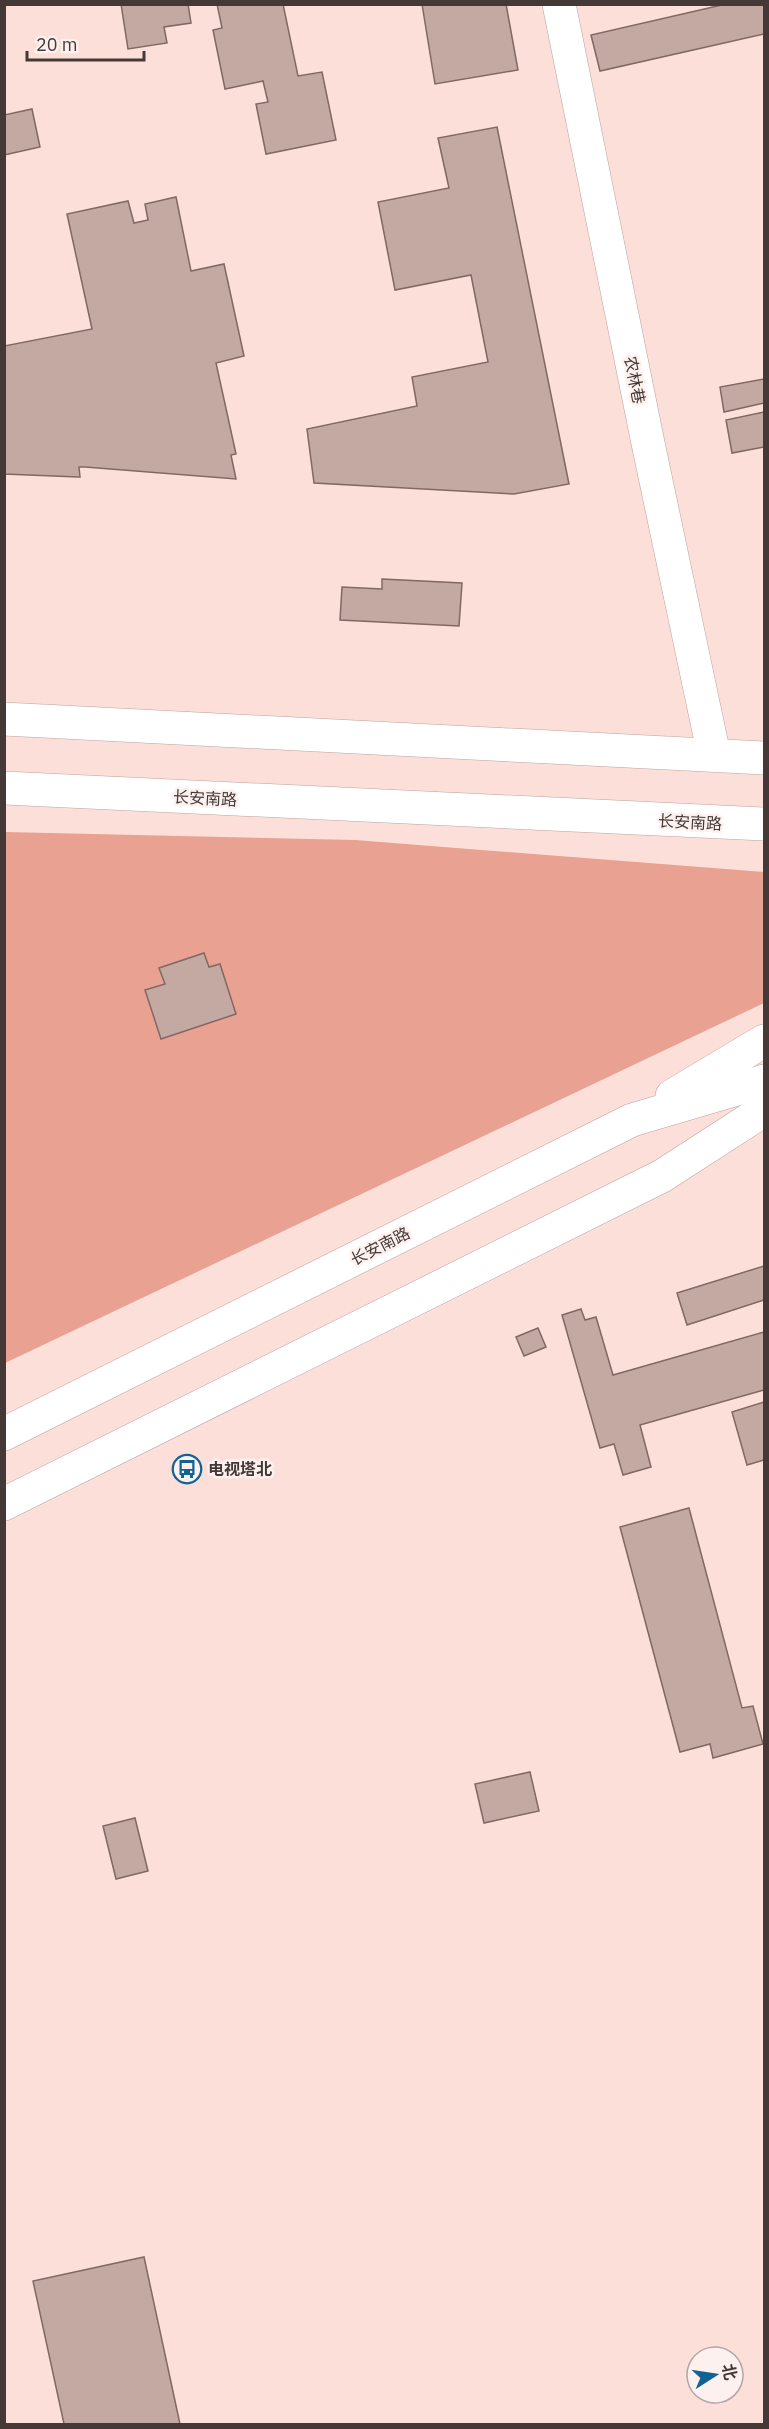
<svg xmlns="http://www.w3.org/2000/svg" width="769" height="2429" viewBox="0 0 769 2429" font-family="'IBM Plex Sans','Noto Sans SC',sans-serif">
	<style>
		.green { fill: #e9a191 }
		.building { fill: #c4a9a3; stroke: #816862; stroke-width: 1.5 }
		.lines { fill: none; stroke-linecap: round; stroke-linejoin: round }
		.minor-casing { stroke: #bda29c; stroke-width: 34 }
		.major-casing { stroke: #bda29c; stroke-width: 34 }
		.minor { stroke: #fff; stroke-width: 33 }
		.major { stroke: #fff; stroke-width: 33 }
		.labels { text-anchor: middle; dominant-baseline: central; stroke-width: 5; stroke-linejoin: round; paint-order: stroke }
		.street-label { font-size: 16px; fill: #443936; stroke: #fcf1ee }
		.poi-label { font-size: 16px; font-weight: bold; fill: #443936; stroke: #fcf1ee; text-anchor: start }
	</style>
	<rect width="100%" height="100%" fill="#fcdfd9"/>
	<path class="green" d="M5,832L355,840L764,872V1003L5,1363Z"/>
	<g class="building">
		<path d="M121,4H188L191,23L164,27L167,43L128,49Z"/>
		<path d="M217,4H283L298,76L322,72L336,140L266,154L256,104L268,102L263,81L225,89L213,30L222,28Z"/>
		<path d="M422,4H506L518,70L435,84Z"/>
		<path d="M726,4H764V34L600,71L591,35Z"/>
		<path d="M32,109L40,147L4,155V115Z"/>
		<path d="M497,127L569,484L514,494L314,483L307,429L417,406L412,377L488,362L471,275L395,290L378,202L449,188L438,138Z"/>
		<path d="M176,197L191,271L224,264L244,356L216,363L236,454L231,455L236,479L85,467H79L80,477H78L4,474V346L92,329L67,214L128,201L134,223L148,220L145,204Z"/>
		<path d="M764,379V403L724,412L720,387Z"/>
		<path d="M764,412V447L732,453L726,420Z"/>
		<path d="M382,579L462,583L459,626L340,620L342,587L382,589Z"/>
		<path d="M204,953L209,967L220,964L236,1014L161,1039L145,990L165,984L159,968Z"/>
		<path d="M764,1266V1300L687,1325L677,1293Z"/>
		<path d="M581,1309L585,1320L596,1317L613,1375L764,1332V1390L640,1425L651,1467L623,1475L614,1444L600,1448L562,1315Z"/>
		<path d="M538,1328L546,1347L524,1356L516,1337Z"/>
		<path d="M764,1402V1460L747,1465L732,1412Z"/>
		<path d="M689,1508L742,1708L753,1706L763,1744L713,1758L710,1744L680,1752L620,1527Z"/>
		<path d="M530,1772L539,1811L484,1823L475,1784Z"/>
		<path d="M135,1818L148,1871L116,1879L103,1826Z"/>
		<path d="M144,2257L180,2424H64L33,2281Z"/>
	</g>
	<g class="lines">
		<g class="minor-casing">
			<path id="minor" d="M559,4L648,443L714,755"/>
		</g>
		<g class="major-casing">
			<g id="major">
				<path d="M4,719L764,758"/>
				<path d="M4,788L764,824"/>
				<path d="M672,1096L764,1041"/>
				<path d="M4,1434L632,1120L764,1081"/>
				<path d="M4,1504L662,1176L764,1110"/>
			</g>
		</g>
		<use href="#minor" class="minor"/>
		<use href="#major" class="major"/>
	</g>
	<defs>
		<g id="bus-ring" transform="scale(1.5)"><circle r="9.5" fill="#fcf1ee" stroke="#126395" stroke-width="1.5"/><path d="M-5-6H5V4H4V6H2V4H-2V6H-4V4H-5ZM-3.5-4V0h7V-4ZM-3.5 1.2v1.5H-2V1.2ZM2 1.2v1.5H3.5V1.2Z" fill="#126395"/></g>
	</defs>
	<g fill-rule="evenodd">
		<use href="#bus-ring" x="187" y="1469"/>
	</g>
	<g class="labels">
		<g class="street-label">
			<text transform="translate(635 380) rotate(79)">农林巷</text>
			<text transform="translate(205 798) rotate(3)">长安南路</text>
			<text transform="translate(690 822) rotate(3)">长安南路</text>
			<text transform="translate(380 1246) rotate(-27)">长安南路</text>
		</g>
		<g class="poi-label">
			<text x="208" y="1469">电视塔北</text>
		</g>
	</g>
	<rect width="769" height="2429" fill="none" stroke="#443936" stroke-width="12"/>
	<g transform="translate(715 2375) rotate(78)"><circle r="28" fill="#fcf1ee" stroke="#b2a7a4" stroke-width="1.5"/>
	<path d="M0-4.5L10 22L0 15L-10 22Z" fill="#126395"/>
	<text y="-9" font-size="16" font-weight="bold" text-anchor="middle" fill="#443936">北</text>
	</g>
	<path d="M27 51v9h117v-9" fill="none" stroke="#443936" stroke-width="3"/>
	<text x="36" y="51" font-size="18" fill="#443936" stroke="#fcf1ee" stroke-width="4.5" paint-order="stroke">20 m</text>
</svg>
